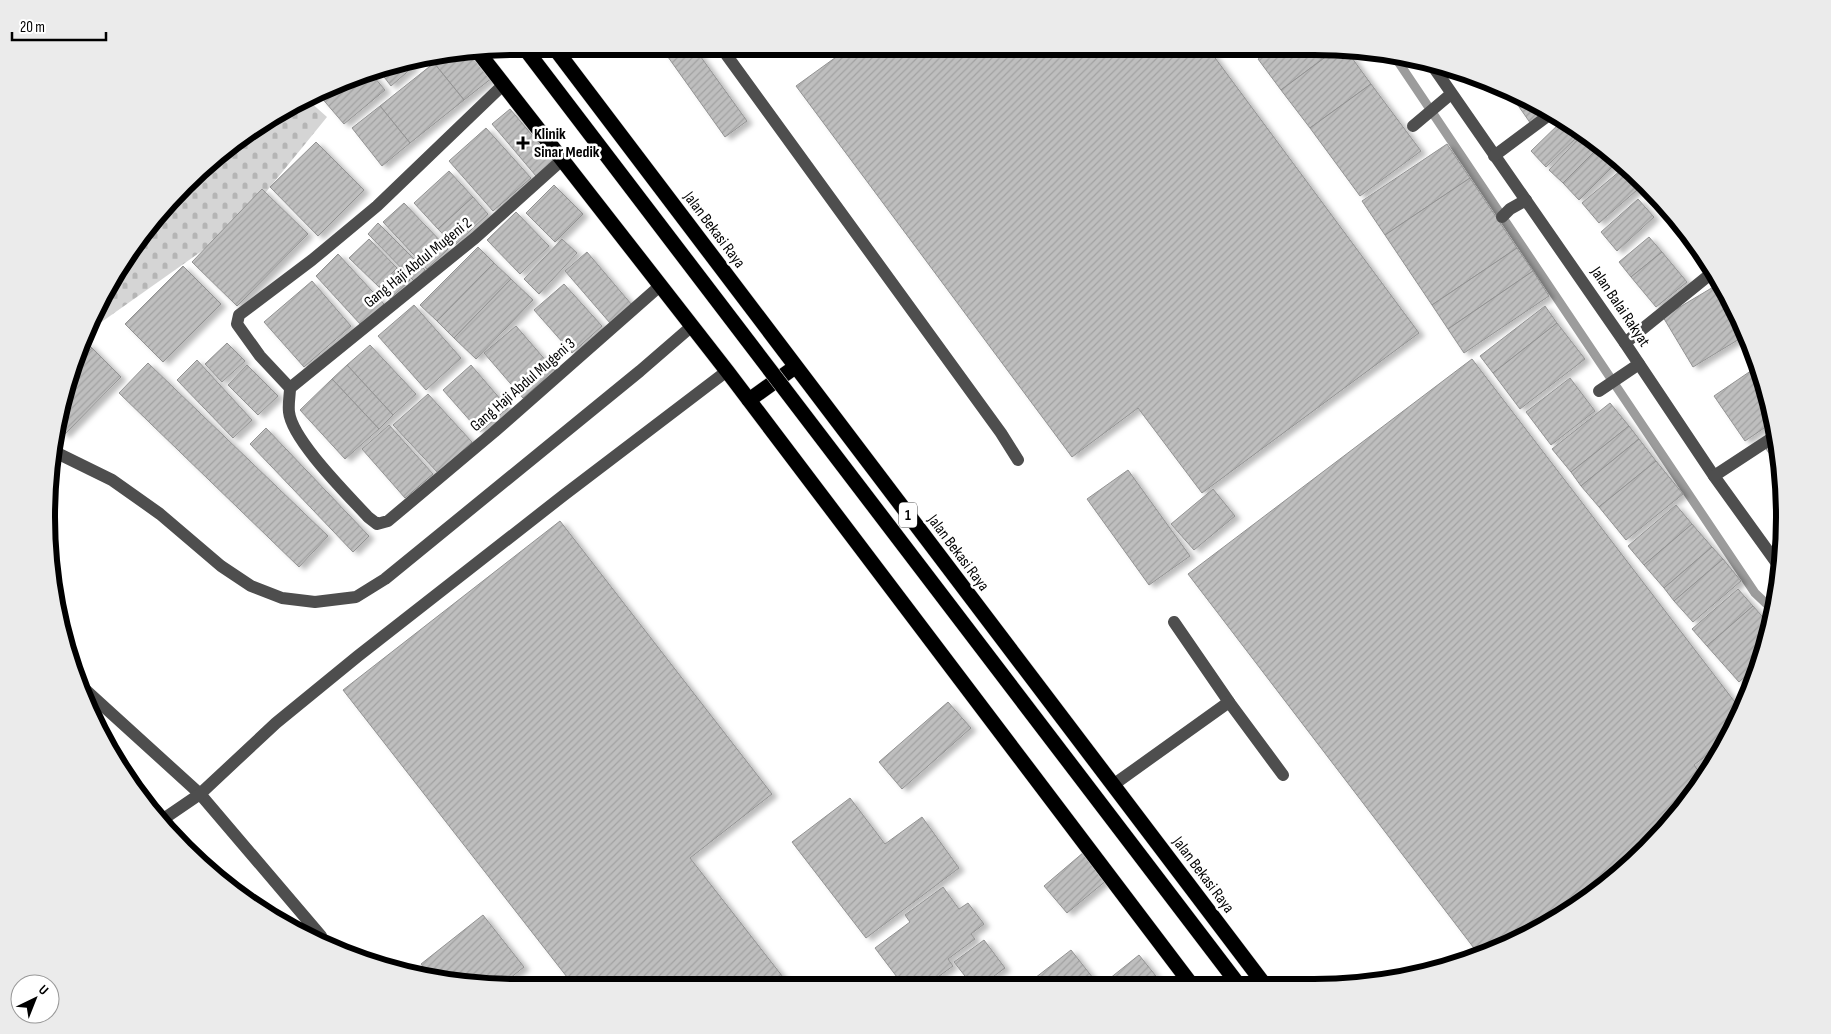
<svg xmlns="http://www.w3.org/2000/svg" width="1831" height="1034" viewBox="0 0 1831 1034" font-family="'Sofia Sans Condensed',sans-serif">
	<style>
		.cemetery { fill: url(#cemetery-stones) }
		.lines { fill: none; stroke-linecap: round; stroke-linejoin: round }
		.stream { stroke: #9c9c9c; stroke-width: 9 }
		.building { fill: url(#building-hatch); stroke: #929292; filter: url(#shadow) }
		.highway-casing { stroke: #dbdbdb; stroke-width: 16 }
		.minor { stroke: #4e4e4e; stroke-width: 12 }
		.highway { stroke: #000; stroke-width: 15 }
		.highway-bridge-casing { stroke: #dbdbdb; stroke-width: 16; stroke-linecap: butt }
		.highway-bridge { stroke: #000; stroke-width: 15 }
		.poi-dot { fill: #000; stroke: #fff; stroke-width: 2 }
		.labels { text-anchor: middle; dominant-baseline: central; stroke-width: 5; stroke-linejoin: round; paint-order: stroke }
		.shield { fill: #fff; stroke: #4c4c4c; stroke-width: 1 }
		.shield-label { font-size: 15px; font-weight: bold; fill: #000 }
		.poi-label { font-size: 16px; font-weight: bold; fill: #000; stroke: #fff; text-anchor: start }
		.street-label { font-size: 16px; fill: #000; stroke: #fff }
		.rim { fill: none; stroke: #000; stroke-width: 6 }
	</style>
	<defs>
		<pattern id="cemetery-stones" width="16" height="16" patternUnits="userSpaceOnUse" patternTransform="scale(1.25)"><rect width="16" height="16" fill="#d5d5d5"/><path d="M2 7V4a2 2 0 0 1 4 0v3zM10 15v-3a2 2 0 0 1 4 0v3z" fill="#b5b5b5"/></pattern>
		<pattern id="building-hatch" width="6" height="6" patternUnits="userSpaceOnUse" patternTransform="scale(1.25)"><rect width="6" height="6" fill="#bebebe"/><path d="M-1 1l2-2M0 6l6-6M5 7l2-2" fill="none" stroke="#a2a2a2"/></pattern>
		<filter id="shadow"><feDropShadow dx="5.5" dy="3" stdDeviation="2.5" flood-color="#0004"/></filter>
	</defs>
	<rect width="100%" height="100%" fill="#fff"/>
	<path class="cemetery" d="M309,101L327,117L240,224L93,328L126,255L231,143Z"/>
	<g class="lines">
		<path class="stream" d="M1395,57L1755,593L1773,610"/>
	</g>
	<g class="building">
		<path d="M668,46H693L747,121L725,137L663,50Z"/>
		<path d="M850,47H1207L1419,333L1202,493L1138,408L1072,457L796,86Z"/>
		<path d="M1275,47H1339L1281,90L1258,59Z"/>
		<path d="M1339,47H1344L1371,84L1310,128L1281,90Z"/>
		<path d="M473,53L492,78L464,100L434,63L438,59Z"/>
		<path d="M434,63L464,100L410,143L380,106Z"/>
		<path d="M411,64L413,67L391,86L378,69Z"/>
		<path d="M366,71H369L385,90L344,124L320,96Z"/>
		<path d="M1371,84L1421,151L1360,196L1310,128Z"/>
		<path d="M1508,91L1550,109L1531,124Z"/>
		<path d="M380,106L410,143L382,166L352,128Z"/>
		<path d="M510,109L554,161L536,176L492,124Z"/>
		<path d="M1563,120L1578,136L1546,167L1531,151Z"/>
		<path d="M486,128L531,178L493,211L449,161Z"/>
		<path d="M1581,136L1596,150L1563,183L1549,170Z"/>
		<path d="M1594,141L1625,163V164L1619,171L1591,144Z"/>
		<path d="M316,142L364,190L318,236L270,187Z"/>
		<path d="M1447,144L1470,178L1385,235L1362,201Z"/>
		<path d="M1596,150L1612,167L1579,200L1563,183Z"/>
		<path d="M1627,165L1644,184L1599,223L1582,203Z"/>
		<path d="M449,171L473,197L438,229L414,203Z"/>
		<path d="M1470,178L1517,248L1432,305L1385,235Z"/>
		<path d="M554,185L583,214L555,242L526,213Z"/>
		<path d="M262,189L308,234L237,306L192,262Z"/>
		<path d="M473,197L488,214L454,246L438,229Z"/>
		<path d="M1638,199L1654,217L1617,251L1601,232Z"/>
		<path d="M404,203L448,249L427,269L383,222Z"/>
		<path d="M516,212L549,246L520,274L487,240Z"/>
		<path d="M378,223L425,270L414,281L368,234Z"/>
		<path d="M1649,237L1662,252L1631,277L1619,262Z"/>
		<path d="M369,239L397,268L379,287L349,258Z"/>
		<path d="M562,239L577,253L539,294L524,279Z"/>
		<path d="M478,247L494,263L437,321L420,305Z"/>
		<path d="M1517,248L1533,271L1448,329L1432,305Z"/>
		<path d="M587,252L632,305L610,323L565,271Z"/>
		<path d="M1662,252L1687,282L1656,307L1631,277Z"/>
		<path d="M338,254L384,304L361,325L316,276Z"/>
		<path d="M494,263L511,279L454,338L437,321Z"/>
		<path d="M183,266L221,304L163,362L125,324Z"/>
		<path d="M397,268L410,280L390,299L379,287Z"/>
		<path d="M1533,271L1549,296L1464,353L1448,329Z"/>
		<path d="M511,279L533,300L476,359L454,338Z"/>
		<path d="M312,281L351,326L304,367L264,322Z"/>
		<path d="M1720,283L1736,309L1746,335L1693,367L1663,317Z"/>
		<path d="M564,284L602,326L572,353L534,310Z"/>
		<path d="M414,305L461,358L426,390L378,336Z"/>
		<path d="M1545,306L1557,323L1493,373L1480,356Z"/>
		<path d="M1557,323L1585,359L1520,409L1493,373Z"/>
		<path d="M516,326L555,371L523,398L484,353Z"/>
		<path d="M86,342L92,348L77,364Z"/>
		<path d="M227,343L245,361L222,382L205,364Z"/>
		<path d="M370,345L416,394L393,415L347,365Z"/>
		<path d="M92,348L121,377L64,435L59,430L62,395L77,364Z"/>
		<path d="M1472,359L1741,710L1728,739L1694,765L1703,777L1647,850L1575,909L1480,956L1188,574Z"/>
		<path d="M197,360L252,420L233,438L177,380Z"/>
		<path d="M148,363L328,536L299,567L119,393Z"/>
		<path d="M247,365L278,396L258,415L228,385Z"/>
		<path d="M347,365L393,415L379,429L332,379Z"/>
		<path d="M471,365L508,408L480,432L443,390Z"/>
		<path d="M1758,366L1769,395L1773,422L1745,441L1714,396Z"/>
		<path d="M1570,378L1595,411L1551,445L1526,412Z"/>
		<path d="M332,379L379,429L345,459L300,410Z"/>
		<path d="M428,394L472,442L438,473L393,425Z"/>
		<path d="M1610,403L1629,426L1571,472L1552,449Z"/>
		<path d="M389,425L433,474L405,498L362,449Z"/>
		<path d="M1629,426L1639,439L1581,486L1571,472Z"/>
		<path d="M266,428L369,536L353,552L250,444Z"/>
		<path d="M1639,439L1656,461L1599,507L1581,486Z"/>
		<path d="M1776,441L1781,469L1766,449Z"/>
		<path d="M1656,461L1683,494L1626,540L1599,507Z"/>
		<path d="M1128,470L1190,556L1149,585L1087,499Z"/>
		<path d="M1213,489L1235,516L1194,550L1171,524Z"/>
		<path d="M1676,505L1692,524L1644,565L1628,546Z"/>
		<path d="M560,521L772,794L690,858L790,986H574L343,690Z"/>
		<path d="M1692,524L1712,547L1664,588L1644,565Z"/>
		<path d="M1712,547L1723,559L1674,601L1664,588Z"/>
		<path d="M1723,559L1741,581L1693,622L1674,601Z"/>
		<path d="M1738,589L1753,606L1707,646L1692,629Z"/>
		<path d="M1753,606L1770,625L1761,662L1739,682L1707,646Z"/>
		<path d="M948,702L971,728L902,789L879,762Z"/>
		<path d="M850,798L885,844L922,817L959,868L866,938L792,842Z"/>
		<path d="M1084,852L1107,880L1067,913L1044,886Z"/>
		<path d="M943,887L959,909L968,903L984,924L971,934L975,939L948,959L953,966L927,985H903L875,948L910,922L905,915Z"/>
		<path d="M483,915L524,967L499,987H486L430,976L421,964Z"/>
		<path d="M984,940L1005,968L982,985H972L954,962Z"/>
		<path d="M1071,950L1097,983L1094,985H1026Z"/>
		<path d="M1139,955L1160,981L1156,984L1105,985L1104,983Z"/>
		<path d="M885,979L890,985H877Z"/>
	</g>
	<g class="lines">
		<g class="highway-casing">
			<g id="highway">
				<path d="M553,46L1264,984"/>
				<path d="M479,53L727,371L1191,984"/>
				<path d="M749,400L795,367"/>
			</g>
		</g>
		<g class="minor">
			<path d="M720,46L1001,433L1018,460"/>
			<path d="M1432,65L1625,343L1714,476L1781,569"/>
			<path d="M503,85L377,206L312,260L239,315L237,324L260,356L290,388C290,395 288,404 289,412C292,440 348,495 368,517L377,524L388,521L494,432L661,285"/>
			<path d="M1413,126L1451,94"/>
			<path d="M1494,156L1553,112"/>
			<path d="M1502,217L1510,209L1526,200"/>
			<path d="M1625,343L1713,272"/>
			<path d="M290,388L475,238L563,159"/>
			<path d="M1599,391L1639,364"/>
			<path d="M57,453L112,480L160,514L221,566L251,586L282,598L315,602L356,597L385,579L640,371L692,326"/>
			<path d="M1714,476L1775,436"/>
			<path d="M1174,622L1229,702L1283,775"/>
			<path d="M79,684L200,794L321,936"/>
			<path d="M1113,785L1229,702"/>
			<path d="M159,822L200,794L276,723L358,656L564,495L727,371"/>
		</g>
		<use href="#highway" class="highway"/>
		<g class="highway-bridge-casing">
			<path id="highway-bridge" d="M523,46L1238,984"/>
		</g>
		<use href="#highway-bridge" class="highway-bridge"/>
	</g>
	<path class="poi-dot" d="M520.5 135.5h5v5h5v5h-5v5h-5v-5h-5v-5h5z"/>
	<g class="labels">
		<rect class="shield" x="899" y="502.5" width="18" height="25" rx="4"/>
		<g class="shield-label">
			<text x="908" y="515">1</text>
		</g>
		<g class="poi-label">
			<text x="534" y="134">Klinik<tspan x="534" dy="18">Sinar Medik</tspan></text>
		</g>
		<g class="street-label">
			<text transform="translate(714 230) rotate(53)">Jalan Bekasi Raya</text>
			<text transform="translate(418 263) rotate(-39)">Gang Haji Abdul Mugeni 2</text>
			<text transform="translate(1620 307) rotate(56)">Jalan Balai Rakyat</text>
			<text transform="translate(523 385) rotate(-41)">Gang Haji Abdul Mugeni 3</text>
			<text transform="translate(958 553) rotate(53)">Jalan Bekasi Raya</text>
			<text transform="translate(1203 875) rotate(53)">Jalan Bekasi Raya</text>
		</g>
	</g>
	<path d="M0 0H1831V1034H0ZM517 55H1314A462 462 0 0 1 1776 517V517A462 462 0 0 1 1314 979H517A462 462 0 0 1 55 517V517A462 462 0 0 1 517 55Z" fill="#ebebeb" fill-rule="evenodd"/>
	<path class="rim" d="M517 55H1314A462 462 0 0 1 1776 517V517A462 462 0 0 1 1314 979H517A462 462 0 0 1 55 517V517A462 462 0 0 1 517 55Z"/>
	<g transform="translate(35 999) rotate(43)"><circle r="24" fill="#ffffff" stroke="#999999"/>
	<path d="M0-4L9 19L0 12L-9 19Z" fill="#000000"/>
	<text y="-8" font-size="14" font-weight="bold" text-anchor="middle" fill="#000000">U</text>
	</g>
	<path d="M12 32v8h94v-8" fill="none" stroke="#000000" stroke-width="2.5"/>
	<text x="20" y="32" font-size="15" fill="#000000" stroke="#ffffff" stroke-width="4" paint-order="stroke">20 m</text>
</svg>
